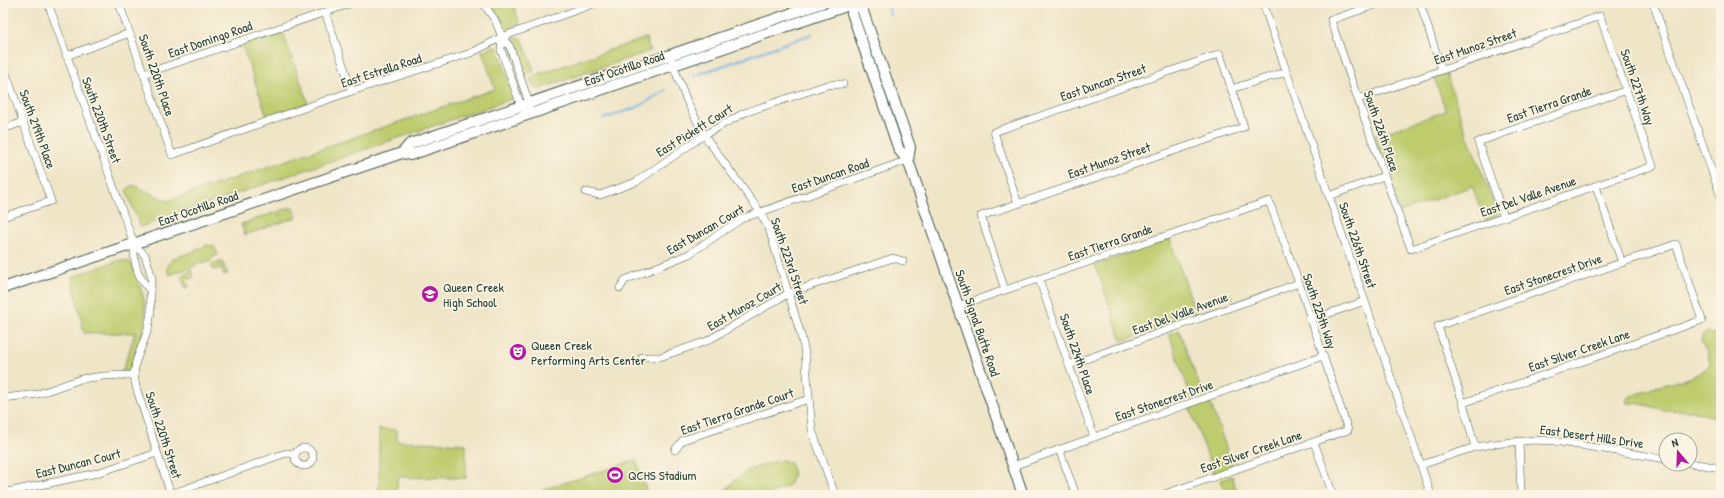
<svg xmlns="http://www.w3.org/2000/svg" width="1724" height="498" viewBox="0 0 1724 498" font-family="'Patrick Hand',sans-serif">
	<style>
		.grass { fill: url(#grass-tufts); stroke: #6e8451 }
		.green { fill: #becc6e; stroke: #6e8451 }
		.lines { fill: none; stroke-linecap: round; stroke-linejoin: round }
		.stream { stroke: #72b2e6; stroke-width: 2 }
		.street-casing { stroke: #3e564a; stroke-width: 8 }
		.secondary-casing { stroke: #3e564a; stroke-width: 12 }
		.street { stroke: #fff; stroke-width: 7 }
		.secondary { stroke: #fff; stroke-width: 10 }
		.labels { text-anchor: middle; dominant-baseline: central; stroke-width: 3.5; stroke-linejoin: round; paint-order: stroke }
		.street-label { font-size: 13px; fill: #1f3d34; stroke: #fcf5e5 }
		.poi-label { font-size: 13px; fill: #1f3d34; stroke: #fcf5e5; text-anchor: start }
	</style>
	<defs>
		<pattern id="grass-tufts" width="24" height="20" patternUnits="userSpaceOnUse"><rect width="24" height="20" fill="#becc6e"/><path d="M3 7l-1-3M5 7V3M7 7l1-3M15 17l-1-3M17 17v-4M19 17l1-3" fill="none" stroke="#9aa75b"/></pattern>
	</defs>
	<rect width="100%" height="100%" fill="#fcf5e5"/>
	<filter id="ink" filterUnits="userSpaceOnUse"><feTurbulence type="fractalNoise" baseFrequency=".025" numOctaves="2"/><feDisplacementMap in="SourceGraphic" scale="8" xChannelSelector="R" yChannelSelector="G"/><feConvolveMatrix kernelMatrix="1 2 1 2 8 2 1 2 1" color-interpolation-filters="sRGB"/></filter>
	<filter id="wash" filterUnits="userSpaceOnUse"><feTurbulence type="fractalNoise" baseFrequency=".012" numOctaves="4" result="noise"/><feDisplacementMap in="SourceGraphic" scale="16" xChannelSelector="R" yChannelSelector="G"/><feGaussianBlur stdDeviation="0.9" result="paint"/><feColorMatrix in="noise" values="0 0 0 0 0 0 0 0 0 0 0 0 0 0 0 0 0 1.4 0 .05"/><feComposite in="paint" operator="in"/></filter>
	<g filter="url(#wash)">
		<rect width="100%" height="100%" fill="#efe5c7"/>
		<g class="grass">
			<path d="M292,207L297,217L245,235L241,224Z"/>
			<path d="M222,261L228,274L224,275L221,268L213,270L211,265Z"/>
			<path d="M192,271L194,277L186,280L189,287L185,288L181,276Z"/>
		</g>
		<g class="green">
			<path d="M488,3H513L520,24L505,30Z"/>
			<path d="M282,30L308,103L267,116L242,45Z"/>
			<path d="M522,38L534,71L522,76L511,44L514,39Z"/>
			<path d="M646,38L650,51L539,89L532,84L530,80L533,76Z"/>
			<path d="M494,46L498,48L514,98L140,227L126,190L133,185L168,201L495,89L482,51Z"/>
			<path d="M1446,73L1466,132L1498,214L1496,216L1485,220L1472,186L1400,212L1375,136L1446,111L1434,77Z"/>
			<path d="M1170,239L1197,316L1122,341L1095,265Z"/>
			<path d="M207,245L214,246L218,255L213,257L210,262C202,261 196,264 191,269H186L170,275L167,269L172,259L190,253Z"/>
			<path d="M120,260L130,262L132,265C140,286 150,307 143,330C139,345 133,357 132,372H122L135,333H84L72,277Z"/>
			<path d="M1179,330L1203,395L1192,399L1169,334Z"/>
			<path d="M1706,332L1714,334L1721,332V419L1693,411L1665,410L1637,403H1627V398C1636,395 1644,391 1653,388C1672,381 1696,381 1710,364L1708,354L1701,342L1703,334Z"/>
			<path d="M1210,402L1233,467L1214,474L1190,408Z"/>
			<path d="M379,429L397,430V441L466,444V478L398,477L396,495H379Z"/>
			<path d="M636,460L648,495H544L542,490Z"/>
			<path d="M782,460L790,463L794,473L789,485L767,495H721L736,479L751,469Z"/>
			<path d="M1232,476L1238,495H1226L1220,480Z"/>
		</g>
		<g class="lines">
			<g class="stream">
				<path d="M888,3L890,15"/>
				<path d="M698,63V64"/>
				<path d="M694,76L812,34"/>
				<path d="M603,119L638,107L666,90"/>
			</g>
		</g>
	</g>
	<g filter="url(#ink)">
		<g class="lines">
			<g class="street-casing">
				<g id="street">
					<path d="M48,3L134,244C133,261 137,277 150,290"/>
					<path d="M119,3L172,155L352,91L471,53L502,37L596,3"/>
					<path d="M483,3L495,20L502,37L510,47L529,103V108"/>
					<path d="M1263,3L1431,495"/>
					<path d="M1420,3L1442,70"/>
					<path d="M1653,3L1721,197"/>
					<path d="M325,12L352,91"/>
					<path d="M502,37L501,50L521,106L523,109"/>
					<path d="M66,56L130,33"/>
					<path d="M672,62L686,99L704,135L760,212L769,229L801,335L805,353L812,430L835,495"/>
					<path d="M3,65L51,201L3,217"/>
					<path d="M144,74L352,3"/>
					<path d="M1231,89L1286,72"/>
					<path d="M1358,99L1600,16L1653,166L1411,249C1383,173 1357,97 1331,20L1381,3"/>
					<path d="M3,129L23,122"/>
					<path d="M1596,186L1622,263"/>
					<path d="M586,192L600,195L636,182L704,135L744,113L827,85L843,84"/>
					<path d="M1329,196L1384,176"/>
					<path d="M1504,217L1478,142L1627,90"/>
					<path d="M134,244L145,255L152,278L150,290L151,311L148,330L136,361L134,375L136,387L171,495"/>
					<path d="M1039,279L1094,437"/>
					<path d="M620,288L625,280L689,254L741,219L908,160"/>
					<path d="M1005,290L981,216C1069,187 1156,157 1244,127L1220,54L994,132L1018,204"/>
					<path d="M958,306L1269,201L1299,283L1348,430L1162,495"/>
					<path d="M1310,320L1365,301"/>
					<path d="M642,357H660L707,341L789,293L893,258L903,261"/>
					<path d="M1069,365L1299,283"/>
					<path d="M3,398L38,394L81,379L103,376L134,375"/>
					<path d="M1463,403L1702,320L1676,244L1438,326L1463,403L1475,447"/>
					<path d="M1519,441L1521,495"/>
					<path d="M1314,442L1333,495"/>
					<circle cx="304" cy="457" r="9"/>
					<path d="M1059,449L1076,495"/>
					<path d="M675,450L683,440L809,399"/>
					<path d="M1690,463L1721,468"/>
					<path d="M1421,465L1475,447L1494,444L1534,440L1554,441L1666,459"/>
					<path d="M1013,466L1323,356"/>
					<path d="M3,493L97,473L157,453"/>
					<path d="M171,494L286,453L295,454"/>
				</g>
			</g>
			<g class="secondary-casing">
				<g id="secondary">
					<path d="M853,3L852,13L899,150L908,160"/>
					<path d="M854,4L862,9L910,147L908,160L1023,495"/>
					<path d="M402,153L410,155L855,3"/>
					<path d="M3,288L402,153L410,144L822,3"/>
				</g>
			</g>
			<use href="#street" class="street"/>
			<use href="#secondary" class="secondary"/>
		</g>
	</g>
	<defs>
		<g id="school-disc" transform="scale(0.9)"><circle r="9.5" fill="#b5179e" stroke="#fcf5e5"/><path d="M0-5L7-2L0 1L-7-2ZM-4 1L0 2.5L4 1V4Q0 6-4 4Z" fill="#fff"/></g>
		<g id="theatre-disc" transform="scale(0.9)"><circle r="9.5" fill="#b5179e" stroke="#fcf5e5"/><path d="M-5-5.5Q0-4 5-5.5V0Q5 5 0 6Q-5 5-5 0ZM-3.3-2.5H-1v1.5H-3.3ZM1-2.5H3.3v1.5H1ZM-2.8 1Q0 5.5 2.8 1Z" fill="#fff"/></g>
		<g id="stadium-disc" transform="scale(0.9)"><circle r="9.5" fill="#b5179e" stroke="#fcf5e5"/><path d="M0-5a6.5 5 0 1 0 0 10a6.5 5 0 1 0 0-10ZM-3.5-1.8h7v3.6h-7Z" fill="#fff"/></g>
	</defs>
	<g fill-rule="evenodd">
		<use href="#school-disc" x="430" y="294"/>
		<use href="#theatre-disc" x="518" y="352"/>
		<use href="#stadium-disc" x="615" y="475"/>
	</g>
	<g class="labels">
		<g class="street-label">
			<text transform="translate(210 39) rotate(-19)">East Domingo Road</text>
			<text transform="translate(1475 46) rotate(-19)">East Munoz Street</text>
			<text transform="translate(624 68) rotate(-19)">East Ocotillo Road</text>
			<text transform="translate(381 70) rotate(-18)">East Estrella Road</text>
			<text transform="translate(157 75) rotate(71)">South 220th Place</text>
			<text transform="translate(1103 82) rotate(-19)">East Duncan Street</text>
			<text transform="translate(1638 87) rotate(71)">South 227th Way</text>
			<text transform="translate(1549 104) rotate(-19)">East Tierra Grande</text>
			<text transform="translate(102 120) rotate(70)">South 220th Street</text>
			<text transform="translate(38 129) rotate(70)">South 219th Place</text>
			<text transform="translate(694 130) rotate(-32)">East Pickett Court</text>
			<text transform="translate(1382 131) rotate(71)">South 226th Place</text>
			<text transform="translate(1109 160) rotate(-19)">East Munoz Street</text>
			<text transform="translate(830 175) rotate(-19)">East Duncan Road</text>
			<text transform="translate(1528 196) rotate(-19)">East Del Valle Avenue</text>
			<text transform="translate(198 208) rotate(-19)">East Ocotillo Road</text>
			<text transform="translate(705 229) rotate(-30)">East Duncan Court</text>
			<text transform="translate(1110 242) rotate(-19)">East Tierra Grande</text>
			<text transform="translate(1358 245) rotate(71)">South 226th Street</text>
			<text transform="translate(790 261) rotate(71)">South 223rd Street</text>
			<text transform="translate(1553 274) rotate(-19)">East Stonecrest Drive</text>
			<text transform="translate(744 306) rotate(-30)">East Munoz Court</text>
			<text transform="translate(1320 311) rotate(71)">South 225th Way</text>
			<text transform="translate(1180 313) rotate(-20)">East Del Valle Avenue</text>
			<text transform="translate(978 323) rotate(71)">South Signal Butte Road</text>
			<text transform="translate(1579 350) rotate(-19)">East Silver Creek Lane</text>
			<text transform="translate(1078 354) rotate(71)">South 224th Place</text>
			<text transform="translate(1164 400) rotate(-19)">East Stonecrest Drive</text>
			<text transform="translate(737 411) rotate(-19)">East Tierra Grande Court</text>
			<text transform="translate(164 435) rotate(72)">South 220th Street</text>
			<text transform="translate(1592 436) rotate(8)">East Desert Hills Drive</text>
			<text transform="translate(1251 451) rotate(-19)">East Silver Creek Lane</text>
			<text transform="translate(78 463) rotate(-14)">East Duncan Court</text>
		</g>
		<g class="poi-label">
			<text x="443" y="287">Queen Creek<tspan x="443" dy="15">High School</tspan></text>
			<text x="531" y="345">Queen Creek<tspan x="531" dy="15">Performing Arts Center</tspan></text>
			<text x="628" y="475">QCHS Stadium</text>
		</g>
	</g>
	<rect width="1724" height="498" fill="none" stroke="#fcf5e5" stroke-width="16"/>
	<g transform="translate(1678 452) rotate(341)"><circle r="19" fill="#fcf5e5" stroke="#a4ab9e"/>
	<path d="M0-3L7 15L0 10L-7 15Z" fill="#b5179e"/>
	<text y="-6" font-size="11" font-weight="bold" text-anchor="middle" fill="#1f3d34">N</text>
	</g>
</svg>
